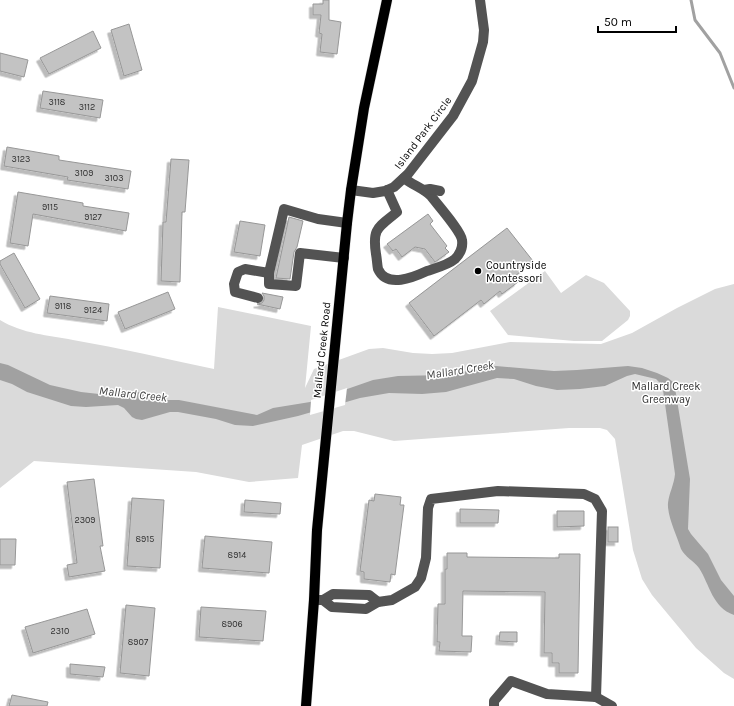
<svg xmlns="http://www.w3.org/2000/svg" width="734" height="706" viewBox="0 0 734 706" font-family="Karla,sans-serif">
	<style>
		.green { fill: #dadada }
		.water { fill: #a1a1a1 }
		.pier { fill: #fff }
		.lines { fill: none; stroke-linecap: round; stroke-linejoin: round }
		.stream { stroke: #a1a1a1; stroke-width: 3 }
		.building { fill: #c3c3c3; stroke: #979797; filter: url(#shadow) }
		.major-casing { stroke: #dbdbdb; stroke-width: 11 }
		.minor { stroke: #535353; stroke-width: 10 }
		.major { stroke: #000; stroke-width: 10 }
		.poi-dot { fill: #000; stroke: #fff; stroke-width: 1.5 }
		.labels { text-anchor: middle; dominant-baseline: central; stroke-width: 3; stroke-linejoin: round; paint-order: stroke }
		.number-label { font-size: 9px; fill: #313131 }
		.street-label { font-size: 11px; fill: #000; stroke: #fff }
		.poi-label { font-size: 11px; fill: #000; stroke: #fff; text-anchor: start }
		.park-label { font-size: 11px; fill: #313131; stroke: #fff }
		.water-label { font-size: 12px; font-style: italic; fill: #424242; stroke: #fff }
	</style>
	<defs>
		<filter id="shadow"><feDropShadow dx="-3.5" dy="3.5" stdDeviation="0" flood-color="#0004"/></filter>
	</defs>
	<rect width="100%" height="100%" fill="#fff"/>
	<g class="green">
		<path d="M545,271L561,293L586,275L604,283L630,311V316L628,320L602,341H574L508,335L490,311Z"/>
		<path d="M734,284V679L724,673L696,648L652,595L642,579L633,550L615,439L607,430L600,428H569L394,441L354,431H343L302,445L298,478L249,482L196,472L34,461L0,488V320C23,334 48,335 73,340C120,348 167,359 214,369L218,307L311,326L305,388L314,369L369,349L383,348L413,353L432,354L452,353L510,342L601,344L632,333L677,308L715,289Z"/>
	</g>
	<path class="water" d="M0,363L8,365L50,385L81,392L99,394L116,392H138L151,396L158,400H179L257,415L273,408L310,402L373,380L398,376L445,375L496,366L554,371L577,370L628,366L642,368L657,373L668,378L673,382L675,388L690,479L688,529L691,534L708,554L721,580L734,596V615C712,607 710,585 699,568C694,561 685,557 681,549C677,536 667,516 668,503C669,493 674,485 675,474L663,390L661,384L656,379L635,374L627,376L605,386L580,389L557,390L536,386L514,379L497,378L446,392L422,394L389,393L360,398L298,416L253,426L235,425L216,419L178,412H170L142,420L136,419L132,417L124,408L118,405L86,407L71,406L27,392L12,384L0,380Z"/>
	<path class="pier" d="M347,388L345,405L310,415L311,400Z"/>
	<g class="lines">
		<path class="stream" d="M691,0L695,20L720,53L734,88"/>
	</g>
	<g class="building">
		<path d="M323,0H329V20L341,22L337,54L320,52L322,34L319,33L321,15H313V4H323Z"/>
		<path d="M129,24L142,70L124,76L111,30Z"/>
		<path d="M93,31L101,48L49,74L40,58Z"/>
		<path d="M0,53L28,60L24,77L0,71Z"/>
		<path d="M43,91L103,100L100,118L40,108Z"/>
		<path d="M7,147L59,156V160L131,171L128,189L67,180L68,177L4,166Z"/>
		<path d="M171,159L189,160L185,212H182L180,282L161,281L163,222H166Z"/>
		<path d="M18,192L83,203V206L129,213L126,231L33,214L28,246L10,243Z"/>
		<path d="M428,214L433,221L430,224L447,246L445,248L449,252L435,262L425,249L415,247L402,257L396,249L393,251L387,244Z"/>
		<path d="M289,217L303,221L297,247L294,252L290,279L276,278Z"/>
		<path d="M240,221L265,225L260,256L234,252Z"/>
		<path d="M507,228L533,261L514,277L518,282L502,294L500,291L484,304L481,300L434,336L409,303Z"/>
		<path d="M14,253L40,299L25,308L0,264V261Z"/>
		<path d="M168,292L175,309L125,329L118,312Z"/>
		<path d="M262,293L283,297L280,309L257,304L262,303L264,300V296Z"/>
		<path d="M50,296L109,304L107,321L47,313Z"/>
		<path d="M94,479L103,546H100L105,571L69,577L67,565L77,563L67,482Z"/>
		<path d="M375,494L401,497L400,505H404L395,575L391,574L390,582L364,579V572L360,571L369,500L374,501Z"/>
		<path d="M132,498L164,500L160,568L127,566Z"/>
		<path d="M245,500L281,503L280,514L244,512Z"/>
		<path d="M460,509L499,510L498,523H460Z"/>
		<path d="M557,511H584V526L557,527Z"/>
		<rect x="608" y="527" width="10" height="15"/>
		<path d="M205,536L272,542L269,573L202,568Z"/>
		<path d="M0,539H16L15,565H0Z"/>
		<path d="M447,553H467V557L559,558V554H580L578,673H559V663H552V653H544L545,592L463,591L462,636H472L471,652L439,651L440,642H437L438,604H445V569H447Z"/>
		<path d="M126,605L155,608L149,676L120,673Z"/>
		<path d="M201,607L266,611L263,641L199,637Z"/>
		<path d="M87,609L95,634L33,653L25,627Z"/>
		<path d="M500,632H517V642L499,641Z"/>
		<path d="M70,664L105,667L103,677L70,674Z"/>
		<path d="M12,695L48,702L47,706H9Z"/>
	</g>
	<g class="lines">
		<g class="major-casing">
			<path id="major" d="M306,706L314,600L317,530L347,223L351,190L364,108L387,0"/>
		</g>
		<g class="minor">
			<path d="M351,190L373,193L385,191L394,187L408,174L453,116L472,81L483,42L484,30L480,0"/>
			<path d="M387,190L397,212C378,228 372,228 376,254C377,259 377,264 378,269C387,289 414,277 427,271C436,268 448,265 455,259C460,254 463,247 462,240C461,231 437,204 431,196C423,188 412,185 404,178"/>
			<path d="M424,190L430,189L440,191"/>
			<path d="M269,273V284L296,286L300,253L344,258"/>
			<path d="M258,298L235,292L234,284L238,272L245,269L269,273L284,209L318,219L347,223"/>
			<path d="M314,600H323L332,607L366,609L378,602L392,600L415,587L421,578L426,558L428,508L431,499L498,491L584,494L595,499L602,511L596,697"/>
			<path d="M323,600L333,594L369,595L378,602"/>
			<path d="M494,706V701L511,681L547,694L596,697L612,706"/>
		</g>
		<use href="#major" class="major"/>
	</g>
	<circle class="poi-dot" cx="478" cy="271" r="4"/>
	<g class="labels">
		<g class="number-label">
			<text x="57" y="102">3118</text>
			<text x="87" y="107">3112</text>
			<text x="21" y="159">3123</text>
			<text x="84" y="173">3109</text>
			<text x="114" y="178">3103</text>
			<text x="50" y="207">9115</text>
			<text x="93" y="217">9127</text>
			<text x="63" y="306">9118</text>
			<text x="93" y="310">9124</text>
			<text x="85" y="520">2309</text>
			<text x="145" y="539">8915</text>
			<text x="237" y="555">8914</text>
			<text x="232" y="624">8906</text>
			<text x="60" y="631">2310</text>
			<text x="138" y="642">8907</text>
		</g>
		<g class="street-label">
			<text transform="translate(423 133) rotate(-53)">Island Park Circle</text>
			<text transform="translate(322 350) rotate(-84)">Mallard Creek Road</text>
		</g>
		<g class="poi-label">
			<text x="486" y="265">Countryside<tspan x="486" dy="13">Montessori</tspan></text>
		</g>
		<g class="park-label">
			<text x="666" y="386">Mallard Creek<tspan x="666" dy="13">Greenway</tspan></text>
		</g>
		<g class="water-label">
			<text transform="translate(460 370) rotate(-9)">Mallard Creek</text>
			<text transform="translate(133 394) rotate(6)">Mallard Creek</text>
		</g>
	</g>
	<path d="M598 26v6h78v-6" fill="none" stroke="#000000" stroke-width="2"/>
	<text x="604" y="26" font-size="12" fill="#000000" stroke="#ffffff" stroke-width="3" paint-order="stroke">50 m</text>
</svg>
